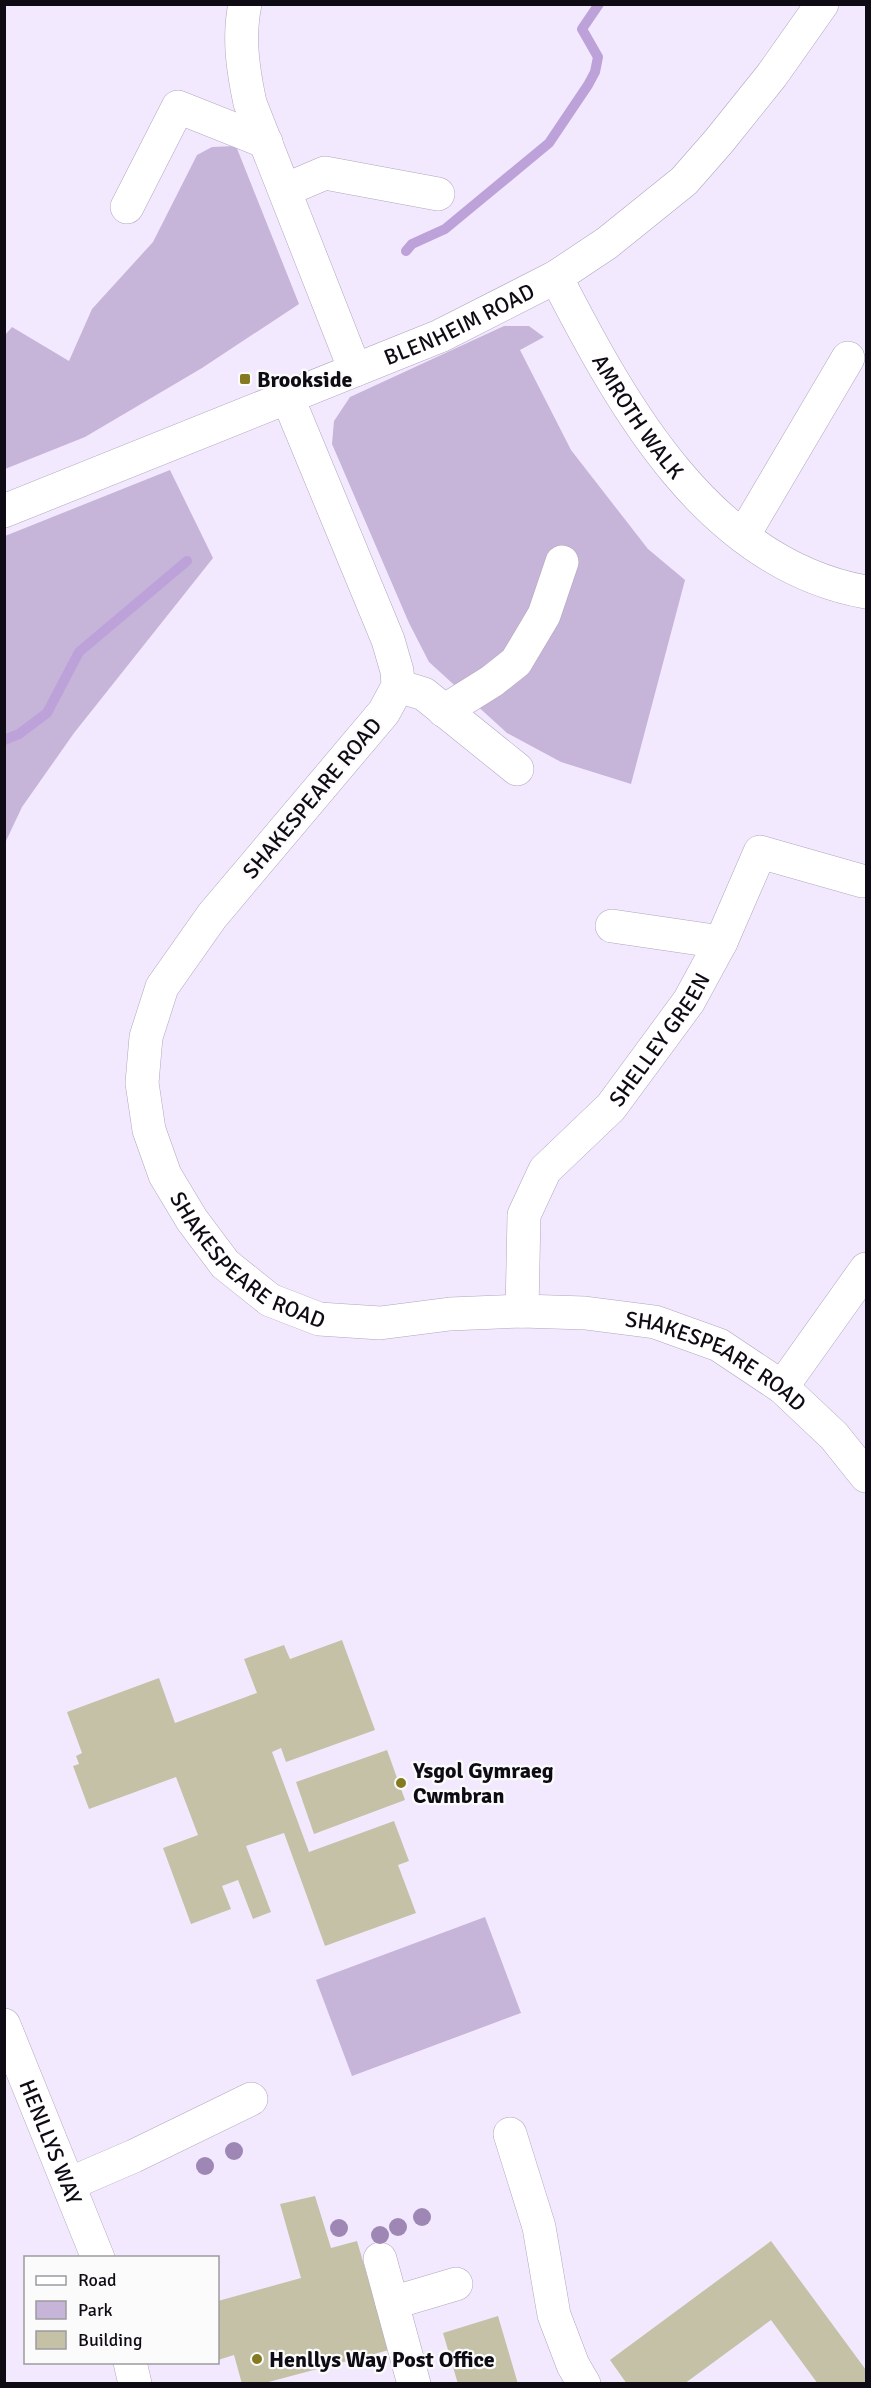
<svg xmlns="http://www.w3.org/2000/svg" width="871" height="2388" viewBox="0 0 871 2388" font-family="Signika,sans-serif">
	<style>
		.green { fill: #c6b4d9 }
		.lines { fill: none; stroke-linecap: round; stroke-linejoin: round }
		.stream { stroke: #bda2d9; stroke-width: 10 }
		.building { fill: #c4c1a7 }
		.minor-casing { stroke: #b1a5bd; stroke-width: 34 }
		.minor { stroke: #fff; stroke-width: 33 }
		.tree { fill: #9f87b5 }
		.poi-dot { fill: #857a1f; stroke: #fbfbfb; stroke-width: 2 }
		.labels { text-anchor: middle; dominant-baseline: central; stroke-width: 4.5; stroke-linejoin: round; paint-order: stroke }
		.street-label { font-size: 22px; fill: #0f0b14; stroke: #fbfbfb }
		.poi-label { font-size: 22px; font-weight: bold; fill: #0f0b14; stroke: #fbfbfb; text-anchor: start }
	</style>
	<rect width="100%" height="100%" fill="#f3e9fe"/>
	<g class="green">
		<path d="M236,146L299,304L202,368L85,437L5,469V335L12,327L69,361L92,309L153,242L197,155L212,147Z"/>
		<path d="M504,326H529L544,337L520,350L571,450L648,549L685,580L631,784L561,762L507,733L429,662L409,623L332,444L334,421L350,397Z"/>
		<path d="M170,470L213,558L74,733L22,807L5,843V536Z"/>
		<path d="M485,1917L521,2013L352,2076L316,1980Z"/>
	</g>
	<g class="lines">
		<g class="stream">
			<path d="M406,251L412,244L445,229L549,143L588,85L595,72L598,57L582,29L599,4"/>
			<path d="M4,740L19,734L47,713L79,652L187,561"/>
		</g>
	</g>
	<g class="building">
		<path d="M342,1640L375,1730L286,1762L281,1748L272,1752L309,1852L394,1821L409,1861L398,1865L416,1913L325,1946L284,1833L246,1846L271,1912L253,1919L238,1880L222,1886L231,1909L191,1924L163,1848L198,1835L176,1777L89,1809L73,1766L79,1764L76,1756L82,1753L67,1712L159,1678L175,1723L257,1693L244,1659L284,1645L290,1659Z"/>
		<path d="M387,1750L405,1800L314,1834L296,1782Z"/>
		<path d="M315,2196L331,2248L357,2241L389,2350L261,2384H242L234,2355L218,2360V2301L301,2278L280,2204Z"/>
		<path d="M771,2241L866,2370V2384H818L771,2320L684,2384H627L610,2360Z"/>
		<path d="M498,2316L518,2384H458L443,2333Z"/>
	</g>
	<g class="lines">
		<g class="minor-casing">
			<g id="minor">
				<path d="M245,4C238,38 243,70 250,103L355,370"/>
				<path d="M285,190L325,173L438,194"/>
				<path d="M127,207L178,107L266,142"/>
				<path id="s1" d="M556,277C623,407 709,564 866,592"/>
				<path id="s2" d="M287,396L388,640L397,671L398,686L384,712L212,916L162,987L146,1037L142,1083L149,1130L165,1175L192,1220L225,1264L270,1300L319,1319L380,1323L450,1314L522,1311L585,1313L655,1322L719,1345L782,1387L834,1436L866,1476"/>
				<path id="s3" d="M4,511L440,336L556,277L607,243L684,181L719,141L772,75L822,4"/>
				<path d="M743,536L848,358"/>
				<path d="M398,686L424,694L517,769"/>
				<path d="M444,711L492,681L516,662L544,615L562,562"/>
				<path d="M612,926L721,942"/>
				<path id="s4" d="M522,1311L524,1215L545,1170L611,1107L689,1001L721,942L760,852L862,881"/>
				<path d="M782,1387L866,1269"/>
				<path id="s5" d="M4,2025L98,2258"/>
				<path d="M510,2134L539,2227L554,2315L573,2365L584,2384"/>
				<path d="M69,2184L134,2156L251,2099"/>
				<path d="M380,2259L414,2384"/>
				<path d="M392,2303L456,2284"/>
				<path d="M130,2362L135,2384"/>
			</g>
		</g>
		<use href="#minor" class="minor"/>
	</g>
	<g class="tree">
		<circle cx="234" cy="2151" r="9"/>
		<circle cx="205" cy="2166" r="9"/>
		<circle cx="422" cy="2217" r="9"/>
		<circle cx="398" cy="2227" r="9"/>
		<circle cx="339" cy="2228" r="9"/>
		<circle cx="380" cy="2235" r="9"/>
	</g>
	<g class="poi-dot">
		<rect x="239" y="373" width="12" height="12" rx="3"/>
		<circle cx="401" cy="1783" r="6"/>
		<circle cx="257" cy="2359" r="6"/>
	</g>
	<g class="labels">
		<g class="street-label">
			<text stroke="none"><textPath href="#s3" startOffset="492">BLENHEIM ROAD</textPath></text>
			<text stroke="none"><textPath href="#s1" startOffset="162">AMROTH WALK</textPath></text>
			<text transform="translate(312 798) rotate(-50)">SHAKESPEARE ROAD</text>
			<text stroke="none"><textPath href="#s4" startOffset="320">SHELLEY GREEN</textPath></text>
			<text stroke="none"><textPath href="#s2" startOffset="1011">SHAKESPEARE ROAD</textPath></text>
			<text stroke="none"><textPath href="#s2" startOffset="1515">SHAKESPEARE ROAD</textPath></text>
			<text stroke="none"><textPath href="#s5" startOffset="126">HENLLYS WAY</textPath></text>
		</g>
		<g class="poi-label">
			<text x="257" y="379">Brookside</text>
			<text x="413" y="1770">Ysgol Gymraeg<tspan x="413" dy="25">Cwmbran</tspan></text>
			<text x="269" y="2359">Henllys Way Post Office</text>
		</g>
	</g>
	<rect width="871" height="2388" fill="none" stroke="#0f0b14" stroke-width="12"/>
	<rect x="24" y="2256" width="195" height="108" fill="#fbfbfb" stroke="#9d9b9f" stroke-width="1.5"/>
	<rect x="36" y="2276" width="30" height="9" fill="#ffffff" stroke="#9d9b9f" stroke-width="1.5"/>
	<text x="78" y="2286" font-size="18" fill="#0f0b14">Road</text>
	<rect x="36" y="2301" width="30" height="18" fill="#c6b4d9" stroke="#9d9b9f" stroke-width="1.5"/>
	<text x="78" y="2316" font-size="18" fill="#0f0b14">Park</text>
	<rect x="36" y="2331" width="30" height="18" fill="#c4c1a7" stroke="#9d9b9f" stroke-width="1.5"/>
	<text x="78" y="2346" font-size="18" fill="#0f0b14">Building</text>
</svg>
